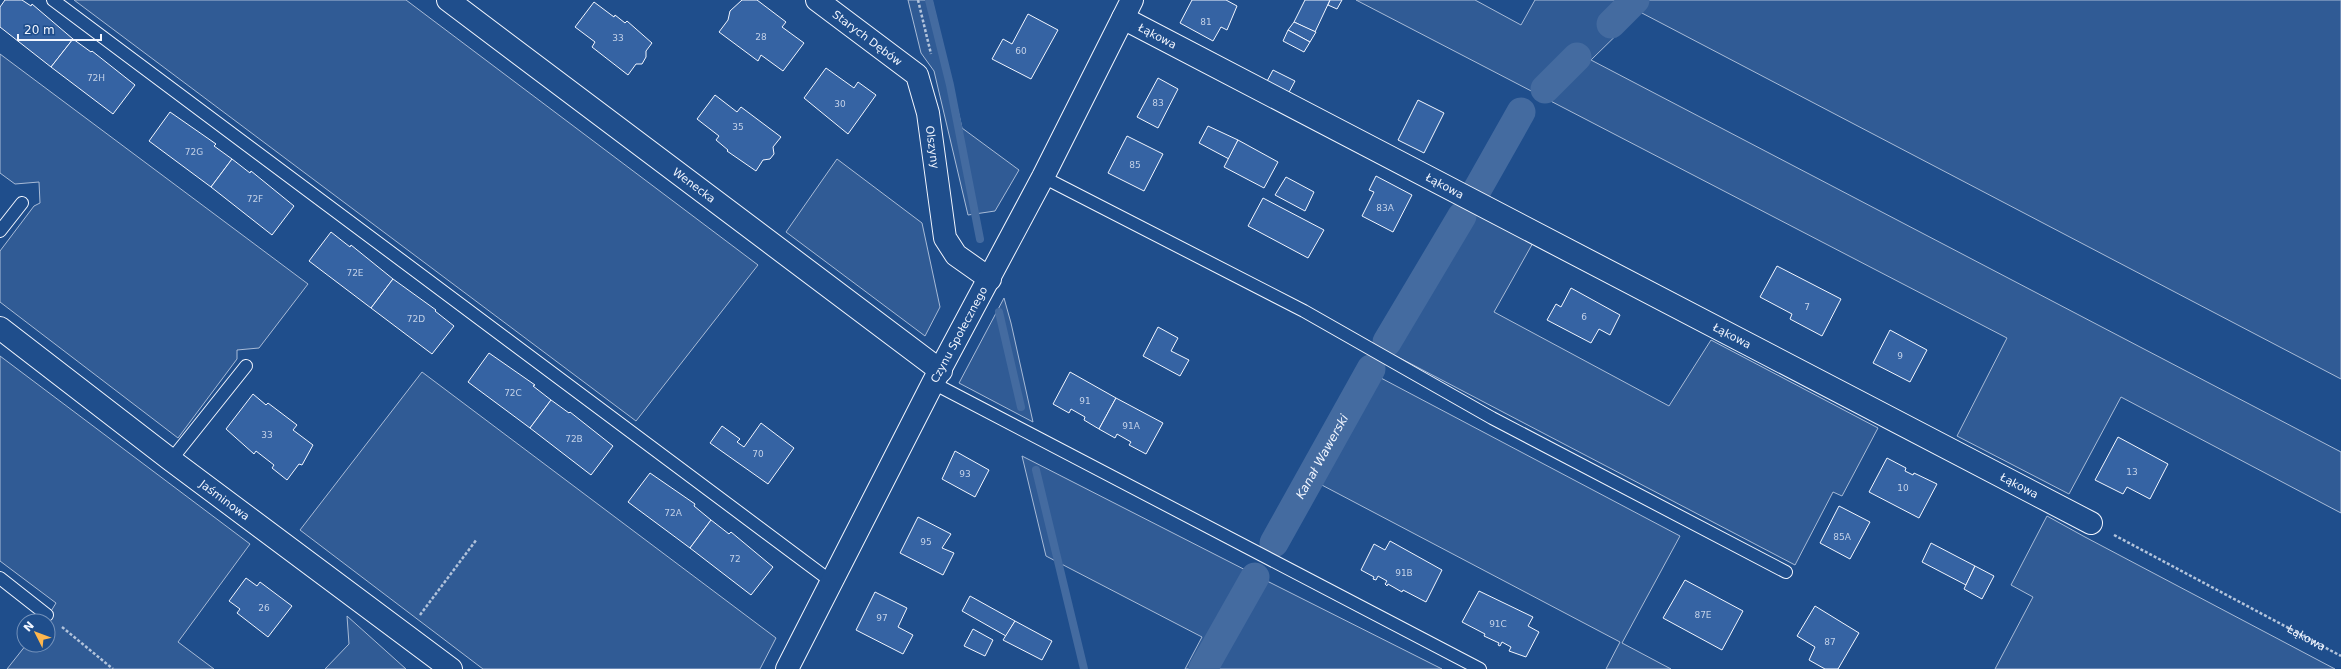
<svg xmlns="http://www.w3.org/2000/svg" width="2341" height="669" viewBox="0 0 2341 669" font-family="'DejaVu Sans',sans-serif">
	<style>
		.built { fill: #305b95; stroke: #a8bbd7 }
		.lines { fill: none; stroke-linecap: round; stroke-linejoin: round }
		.stream { stroke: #446ba0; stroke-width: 8 }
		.canal { stroke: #446ba0; stroke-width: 29 }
		.building { fill: #3563a3; stroke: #f2f6ff }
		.service-casing { stroke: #f2f6ff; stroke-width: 14 }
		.minor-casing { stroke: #f2f6ff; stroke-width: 24 }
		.path { stroke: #b3c4dc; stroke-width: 2.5; stroke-dasharray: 3 2; stroke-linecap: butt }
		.service { stroke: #1f4e8c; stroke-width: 12 }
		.minor { stroke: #1f4e8c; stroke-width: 22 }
		.labels { text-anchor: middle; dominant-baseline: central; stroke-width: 3; stroke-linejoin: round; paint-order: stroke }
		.number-label { font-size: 9px; fill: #c3d1e8 }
		.street-label { font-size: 11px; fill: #f2f6ff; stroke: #1f4e8c }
		.water-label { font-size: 12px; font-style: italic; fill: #f2f6ff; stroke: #1f4e8c }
	</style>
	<rect width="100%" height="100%" fill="#1f4e8c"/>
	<g class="built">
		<path d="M74,0H406L758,265L636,421Z"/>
		<path d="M908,0H932L962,128L1019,170L995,211L968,215L934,71L921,53Z"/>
		<path d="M1356,0H1475L1521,25L1535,0H2341V379L1640,12L1591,60L2341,452V513L2121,397L2069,494L1957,436L2007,338Z"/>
		<path d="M0,54L308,284L259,348L237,350V359L178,438L0,302V251L34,206L40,203L39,182L15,184L0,173Z"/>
		<path d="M837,159L922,223L940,307L925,336L786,232Z"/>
		<path d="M1458,204L1534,241L1494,312L1669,406L1711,340L1878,428L1842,496L1833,492L1795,565L1375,345Z"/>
		<path d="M1004,298L1011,323L1033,422L959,383Z"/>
		<path d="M0,356L250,544L178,642L214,669H7L26,645H48V621H45L56,603L0,561Z"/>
		<path d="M1362,368L1680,536L1622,643L1671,669H1606L1620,642L1318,483L1281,553L1262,543Z"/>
		<path d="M422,372L776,638L760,669H483L300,530Z"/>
		<path d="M1022,456L1269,582L1442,669H1185L1202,637L1046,556Z"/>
		<path d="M2047,516L2085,537L2335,669H1995L2033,597L2011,585Z"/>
		<path d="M347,616L406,669H325L349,644Z"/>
	</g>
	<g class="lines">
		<g class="stream">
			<path d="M929,0L950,85L980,239"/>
			<path d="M999,312L1021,407"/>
			<path d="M1036,470L1084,669"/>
		</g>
		<g class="canal">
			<path d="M1611,24L1635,0"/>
			<path d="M1545,89L1577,57"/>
			<path d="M1477,190L1521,112"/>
			<path d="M1387,342L1462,216"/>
			<path id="s1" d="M1274,543L1371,369"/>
			<path d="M1203,669L1255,577"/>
		</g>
	</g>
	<g class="building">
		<path d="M5,0H22L31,6L32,4L73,39L51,67L0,27V7Z"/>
		<path d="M742,0H757L786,22L782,27L804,43L783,71L761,55L758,61L719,32L728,20L730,11Z"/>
		<path d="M1192,0H1226L1237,6L1227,30L1221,27L1213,41L1180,23Z"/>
		<path d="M1305,0H1330L1315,32L1294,22Z"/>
		<path d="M1330,0H1342L1337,9L1328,5Z"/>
		<path d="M594,2L614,17L615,15L625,23L627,21L652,43L646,51V57L642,64H636L628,75L592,47L595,42L575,27Z"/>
		<path d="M1028,14L1058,30L1031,79L992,59L1003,39L1012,44Z"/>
		<path d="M1294,22L1316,32L1310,42L1288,30Z"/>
		<path d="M1288,30L1310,42L1304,52L1283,41Z"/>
		<path d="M73,39L91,52L92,51L135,85L113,114L51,67Z"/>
		<path d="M826,68L854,88L858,82L876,95L848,134L804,98Z"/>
		<path d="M1273,70L1295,81L1287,96L1265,85Z"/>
		<path d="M1158,78L1178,89L1158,128L1137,117Z"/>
		<path d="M715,95L737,112L741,107L781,137L773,147L774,154L770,159L763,160L756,171L727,151L728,150L716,140L719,136L697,119Z"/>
		<path d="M1418,100L1444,113L1424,153L1398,140Z"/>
		<path d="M170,112L216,144L214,146L232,159L211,187L149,141Z"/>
		<path d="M1208,126L1238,140L1229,159L1199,143Z"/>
		<path d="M1127,136L1163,154L1144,191L1108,173Z"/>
		<path d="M1238,140L1278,162L1264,188L1224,167Z"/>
		<path d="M232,159L250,173L251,171L294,206L272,235L211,187Z"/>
		<path d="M1376,176L1412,195L1393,232L1362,216L1374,192L1369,190Z"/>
		<path d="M1286,177L1314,192L1305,211L1275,195Z"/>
		<path d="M1263,198L1324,230L1308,258L1248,226Z"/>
		<path d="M331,232L350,247L351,245L393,279L371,308L309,261Z"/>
		<path d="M1777,266L1841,299L1822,336L1790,319L1792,314L1760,297Z"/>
		<path d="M393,279L436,310L435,311L454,326L432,354L371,308Z"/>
		<path d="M1571,288L1620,315L1610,335L1599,329L1591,343L1547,320L1556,304L1561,307Z"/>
		<path d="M1158,327L1178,338L1171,351L1189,360L1180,376L1143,356Z"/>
		<path d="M1890,330L1927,350L1910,382L1873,363Z"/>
		<path d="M489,353L535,385L533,386L551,400L530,428L468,382Z"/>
		<path d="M1070,372L1116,398L1099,429L1084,420L1085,417L1071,409L1069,413L1053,404Z"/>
		<path d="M253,394L266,405L268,403L297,425L293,430L313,445L302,465L299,464L287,480L272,468L274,465L256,451L254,454L226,429Z"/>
		<path d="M1116,398L1163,423L1146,454L1129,445L1131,442L1117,434L1115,438L1099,429Z"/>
		<path d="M551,400L569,413L570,412L613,446L591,475L530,428Z"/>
		<path d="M761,423L794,448L768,484L710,443L722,426L740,439L737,442L744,447Z"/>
		<path d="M2118,437L2168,464L2150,499L2127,487L2123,494L2095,480Z"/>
		<path d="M955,451L989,470L975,497L942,479Z"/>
		<path d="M1887,458L1906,468L1905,471L1913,475L1914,473L1937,484L1919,518L1869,492Z"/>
		<path d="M650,473L695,504L694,506L711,520L690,548L628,502Z"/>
		<path d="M1839,506L1870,522L1850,559L1820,543Z"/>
		<path d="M918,517L951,534L942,548L954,553L943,575L900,553Z"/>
		<path d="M711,520L729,534L731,532L773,567L751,595L690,548Z"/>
		<path d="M1390,541L1442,570L1426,602L1403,590L1402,592L1388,584L1387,586L1385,584L1387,581L1378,576L1376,580L1373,579L1374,577L1361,570L1374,544L1385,550Z"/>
		<path d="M1931,543L1975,566L1966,585L1922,562Z"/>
		<path d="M1975,566L1994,576L1982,599L1964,589Z"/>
		<path d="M246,578L257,586L260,582L292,606L268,637L237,613L240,609L229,601Z"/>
		<path d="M1685,580L1743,611L1722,650L1663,618Z"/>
		<path d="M1479,591L1533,617L1528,626L1539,632L1526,657L1509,651L1511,647L1502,642L1500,646L1498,645L1499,643L1484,636L1485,634L1462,622Z"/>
		<path d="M875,592L907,608L898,627L913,635L903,654L856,630Z"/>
		<path d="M970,596L1015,621L1006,636L962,611Z"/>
		<path d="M1815,606L1859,633L1838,669H1825L1809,660L1815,647L1797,636Z"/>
		<path d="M1015,621L1052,641L1042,660L1003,640Z"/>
		<path d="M973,629L993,640L985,656L964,646Z"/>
	</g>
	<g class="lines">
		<g class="service-casing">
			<g id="service">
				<path d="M53,0L832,582"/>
				<path d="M1043,177L1304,311L1492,418L1786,572"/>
				<path d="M0,231L22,203"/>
				<path d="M933,383L1480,669"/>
				<path d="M171,460L246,366"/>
				<path d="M0,578L47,615"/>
			</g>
		</g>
		<g class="minor-casing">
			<g id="minor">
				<path id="s3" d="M448,0L941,371"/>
				<path id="s4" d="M817,0L917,75L928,113L945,238L956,255L990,279"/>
				<path id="s5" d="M1123,18L2091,523"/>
				<path id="s6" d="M0,328L171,460L451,669"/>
				<path id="s7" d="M787,669L933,383L1043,177L1132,0"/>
			</g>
		</g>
		<g class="path">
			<path d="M918,0L931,54"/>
			<path id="s2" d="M2114,535L2341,656"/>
			<path d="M420,615L477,539"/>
			<path d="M62,627L113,669"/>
		</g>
		<use href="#service" class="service"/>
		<use href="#minor" class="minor"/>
	</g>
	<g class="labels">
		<g class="number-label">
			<text x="1206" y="22">81</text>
			<text x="761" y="37">28</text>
			<text x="618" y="38">33</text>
			<text x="1021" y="51">60</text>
			<text x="96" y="78">72H</text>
			<text x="1158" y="103">83</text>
			<text x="840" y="104">30</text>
			<text x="738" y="127">35</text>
			<text x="194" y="152">72G</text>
			<text x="1135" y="165">85</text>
			<text x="255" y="199">72F</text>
			<text x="1385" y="208">83A</text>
			<text x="355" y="273">72E</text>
			<text x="1807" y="307">7</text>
			<text x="1584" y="317">6</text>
			<text x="416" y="319">72D</text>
			<text x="1900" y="356">9</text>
			<text x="513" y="393">72C</text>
			<text x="1085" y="401">91</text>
			<text x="1131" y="426">91A</text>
			<text x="267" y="435">33</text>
			<text x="574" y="439">72B</text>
			<text x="758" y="454">70</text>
			<text x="2132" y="472">13</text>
			<text x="965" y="474">93</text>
			<text x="1903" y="488">10</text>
			<text x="673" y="513">72A</text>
			<text x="1842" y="537">85A</text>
			<text x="926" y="542">95</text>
			<text x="735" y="559">72</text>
			<text x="1404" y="573">91B</text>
			<text x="264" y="608">26</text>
			<text x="1703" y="615">87E</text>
			<text x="882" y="618">97</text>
			<text x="1498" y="624">91C</text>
			<text x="1830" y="642">87</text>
		</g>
		<g class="street-label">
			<text stroke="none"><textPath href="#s5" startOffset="39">Łąkowa</textPath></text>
			<text stroke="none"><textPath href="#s4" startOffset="63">Starych Dębów</textPath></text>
			<text stroke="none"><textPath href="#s4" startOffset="199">Olszyny</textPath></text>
			<text stroke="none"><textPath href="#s3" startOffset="308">Wenecka</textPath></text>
			<text stroke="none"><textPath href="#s5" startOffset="363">Łąkowa</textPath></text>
			<text stroke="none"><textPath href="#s7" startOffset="376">Czynu Społecznego</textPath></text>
			<text stroke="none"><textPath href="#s5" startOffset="687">Łąkowa</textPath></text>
			<text stroke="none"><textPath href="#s5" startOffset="1011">Łąkowa</textPath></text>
			<text stroke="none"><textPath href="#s6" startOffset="283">Jaśminowa</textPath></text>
			<text stroke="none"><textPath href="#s2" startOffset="218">Łąkowa</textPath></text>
		</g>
		<g class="water-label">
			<text stroke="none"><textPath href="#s1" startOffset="99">Kanał Wawerski</textPath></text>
		</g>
	</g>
	<g transform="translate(36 633) rotate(312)"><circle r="19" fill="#1f4e8c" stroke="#7391ba"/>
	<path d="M0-3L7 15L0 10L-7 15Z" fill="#ffb74d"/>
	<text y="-6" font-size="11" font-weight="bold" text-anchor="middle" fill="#f2f6ff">N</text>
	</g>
	<path d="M18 34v6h83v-6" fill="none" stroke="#f2f6ff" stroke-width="2"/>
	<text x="24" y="34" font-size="12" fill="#f2f6ff" stroke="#1f4e8c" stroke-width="3" paint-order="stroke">20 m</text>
</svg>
